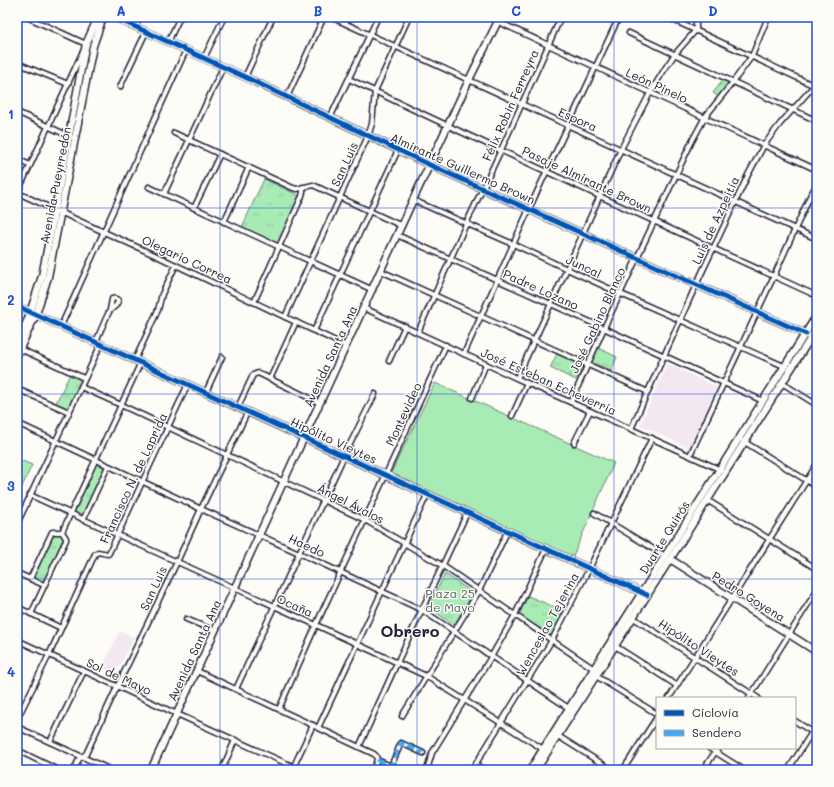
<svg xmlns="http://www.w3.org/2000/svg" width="834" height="787" viewBox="0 0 834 787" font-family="Mali,sans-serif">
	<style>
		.built { fill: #f3e8f1 }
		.green { fill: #a9ebb5; stroke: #668678 }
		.park { fill: url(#park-tufts); stroke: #668678 }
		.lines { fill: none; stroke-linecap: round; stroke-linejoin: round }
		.street-casing { stroke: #22223b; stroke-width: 7 }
		.secondary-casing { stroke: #22223b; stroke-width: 9 }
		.primary-casing { stroke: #22223b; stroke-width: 9 }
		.street { stroke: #fdfcf7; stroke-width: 4 }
		.secondary { stroke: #fdfcf7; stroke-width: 6 }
		.primary { stroke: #fdfcf7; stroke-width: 6 }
		.quiet { stroke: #3fa9f5; stroke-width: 4; stroke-dasharray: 8 4; stroke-linecap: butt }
		.cycleway-casing { stroke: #fdfcf7; stroke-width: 8 }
		.cycleway { stroke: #0057b8; stroke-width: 5 }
		.grid { fill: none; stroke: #1d4ed8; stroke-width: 1; stroke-opacity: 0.55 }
		.labels { text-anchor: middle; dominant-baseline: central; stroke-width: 3; stroke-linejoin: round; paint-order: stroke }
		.street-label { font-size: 12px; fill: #22223b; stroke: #fdfcf7 }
		.park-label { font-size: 12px; fill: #4a5e60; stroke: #fdfcf7 }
		.district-label { font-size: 16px; font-weight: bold; fill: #22223b; stroke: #fdfcf7 }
		.neatline { fill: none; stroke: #1d4ed8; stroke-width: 1.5 }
		.grid-label { font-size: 13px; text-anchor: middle; font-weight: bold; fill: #1d4ed8 }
	</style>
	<defs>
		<pattern id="park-tufts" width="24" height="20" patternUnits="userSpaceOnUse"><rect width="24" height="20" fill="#a9ebb5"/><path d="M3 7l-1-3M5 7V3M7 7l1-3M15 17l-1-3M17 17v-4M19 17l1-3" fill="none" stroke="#91c99d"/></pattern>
	</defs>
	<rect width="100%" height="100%" fill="#fdfcf7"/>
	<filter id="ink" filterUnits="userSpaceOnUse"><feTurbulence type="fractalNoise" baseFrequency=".025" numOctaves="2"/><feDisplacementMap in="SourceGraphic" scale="8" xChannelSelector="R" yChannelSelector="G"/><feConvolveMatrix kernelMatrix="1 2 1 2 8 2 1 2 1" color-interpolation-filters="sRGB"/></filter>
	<g filter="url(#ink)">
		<g class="built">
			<path d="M667,364L718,387L691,449L640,425Z"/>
			<path d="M120,631L134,637L115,675L102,668Z"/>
		</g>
		<g class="green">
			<path d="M435,383L614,463L572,558L391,473Z"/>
			<path d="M17,459L32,465L19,493L17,492Z"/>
		</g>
		<g class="park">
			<path d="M723,80L729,83L719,97L713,93Z"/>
			<path d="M264,179L300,196L277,244L242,227Z"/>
			<path d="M598,348L617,357L611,371L592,362Z"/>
			<path d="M557,354L583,366L576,380L550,368Z"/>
			<path d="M70,374L82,379L68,409L56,403Z"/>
			<path d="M97,462L106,466L83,516L74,513Z"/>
			<path d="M53,533H61L64,540L44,584L32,579Z"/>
			<path d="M445,574L473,593L454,625L428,607Z"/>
			<path d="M528,596L564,611L551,635L519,615Z"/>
		</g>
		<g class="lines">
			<g class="street-casing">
				<g id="street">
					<path d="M27,17L86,44V45"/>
					<path d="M331,17L817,239"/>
					<path d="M488,17L817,170"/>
					<path d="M667,17L817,87"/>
					<path d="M135,27L140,17"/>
					<path d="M629,33L817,121"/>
					<path d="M168,42L180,17"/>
					<path d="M204,58L224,17"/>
					<path d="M17,63L68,84"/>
					<path d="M245,77L273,17"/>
					<path d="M349,79C504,153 660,224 817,296"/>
					<path d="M120,87L146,32"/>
					<path d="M287,97L324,17"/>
					<path d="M17,112L71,137"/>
					<path d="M330,118L378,17"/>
					<path d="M174,133L293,188L297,189L313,185L402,226"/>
					<path d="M17,159L30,165"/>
					<path d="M149,187L373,290"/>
					<path d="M18,193L159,257L346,346"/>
					<path d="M17,194L82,53"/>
					<path d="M164,194L223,67"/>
					<path d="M413,200L513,244L621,294L786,367"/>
					<path d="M194,208L220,154"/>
					<path d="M224,222L249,167"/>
					<path d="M397,235L551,304L763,401"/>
					<path d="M381,271L648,392"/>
					<path d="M254,302L302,196L303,192V187"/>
					<path d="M364,308L527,383L631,429L721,470"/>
					<path d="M285,317L368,136L372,124L375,91L409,17"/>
					<path d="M61,326L186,50"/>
					<path d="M314,331L398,150"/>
					<path d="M418,332L466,224L501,150L561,17"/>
					<path d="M96,342C100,332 104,322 109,312C112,307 118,307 118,300C115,298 114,298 112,299L110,310"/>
					<path d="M20,349L84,378"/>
					<path d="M464,354L529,209L619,17"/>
					<path d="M135,360L158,310L162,294L176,265"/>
					<path d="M389,361L405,326"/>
					<path d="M517,378L551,304L621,149L650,93L666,67L675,54L696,30V17"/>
					<path d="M270,379L296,322"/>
					<path d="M782,383L817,405"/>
					<path d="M81,387L121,405L365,520L443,566L594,669"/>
					<path d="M17,389L69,412"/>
					<path d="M206,392L222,357"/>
					<path d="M472,398L486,364"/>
					<path d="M571,402L604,328L692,141L705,117L733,82L752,56L768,17"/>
					<path d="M238,407L253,375L258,373L320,403"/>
					<path d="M512,416L527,383"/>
					<path d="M17,423L201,509L299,553L422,610L570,709"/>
					<path d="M631,429L696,285L748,175L764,145L780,124L812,88L817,76"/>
					<path d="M743,441L817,487"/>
					<path d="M574,443L590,411"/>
					<path d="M690,455L774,276L810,196L817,184"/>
					<path d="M30,495L316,625L426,676L543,749"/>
					<path d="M707,500L817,569"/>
					<path d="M594,513L665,556"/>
					<path d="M83,520L108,466"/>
					<path d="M17,524L101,344"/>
					<path d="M62,532L141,362"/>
					<path d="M17,573L44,585"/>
					<path d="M30,579L52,532H62L66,538V540L31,614"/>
					<path d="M17,607L61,628"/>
					<path d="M632,617L758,698"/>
					<path d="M186,619L215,631"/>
					<path d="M17,640L177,714L301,770"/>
					<path d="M615,646L676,685"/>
					<path d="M197,671L374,754L376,756L377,760L373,770"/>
					<path d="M596,676L657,714"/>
					<path d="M236,689L344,456L375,394"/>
					<path d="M669,698L817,464"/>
					<path d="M749,698L817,590"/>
					<path d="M279,709L316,625L446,345"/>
					<path d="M402,716L479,591L507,532"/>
					<path d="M17,719L49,655L95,554L98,552L108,554L109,553L188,384"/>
					<path d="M795,721L817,735"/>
					<path d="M17,727L111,770"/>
					<path d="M318,728L427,495"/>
					<path d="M558,736L612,770"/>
					<path d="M50,742L84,671"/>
					<path d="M359,747L397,663L467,513"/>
					<path d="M709,748L744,770"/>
					<path d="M17,750L58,770"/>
					<path d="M377,760L391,766L401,743L423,753"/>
					<path d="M475,765L486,770"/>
					<path d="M74,770L79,759L86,754L117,687L177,562L201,509L248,411"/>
					<path d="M222,770L235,740"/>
					<path d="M292,770L313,725"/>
					<path d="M380,770L383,763"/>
					<path d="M427,770L432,753L491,657L515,615L546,549"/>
					<path d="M472,770L552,640L589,569L652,438"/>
					<path d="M623,770L657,717"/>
					<path d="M703,770L718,748"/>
					<path d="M788,770L817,724"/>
				</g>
			</g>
			<g class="secondary-casing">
				<g id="secondary">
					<path d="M114,17L245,77L430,165L806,334"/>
					<path d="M17,306L647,595"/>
					<path d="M17,342L28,319L42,276L69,136L84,53L86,44L98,17"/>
					<path d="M17,355L36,314L48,277L93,46L103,17"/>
					<path d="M670,559L817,652"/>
					<path d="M530,770L817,315"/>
					<path d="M536,770L817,328"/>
				</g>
			</g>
			<g class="primary-casing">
				<path id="primary" d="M151,770L413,200L469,80L500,17"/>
			</g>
			<use href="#street" class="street"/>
			<use href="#secondary" class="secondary"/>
			<use href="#primary" class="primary"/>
			<g class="quiet">
				<path d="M377,760L391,766L401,743L423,753"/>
				<path d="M475,765L486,770"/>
				<path d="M380,770L383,763"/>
			</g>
			<g class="cycleway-casing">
				<g id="cycleway">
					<path d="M114,17L245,77L430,165L806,334"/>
					<path d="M17,306L647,595"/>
				</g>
			</g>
			<use href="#cycleway" class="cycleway"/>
		</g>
	</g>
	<path class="grid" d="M220,17V770M417,17V770M614,17V770M17,208H817M17,394H817M17,579H817"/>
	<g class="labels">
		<g class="street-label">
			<text transform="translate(657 85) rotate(25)">León Pinelo</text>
			<text transform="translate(510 105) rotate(-66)">Félix Robin Ferreyra</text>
			<text transform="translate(578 119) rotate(24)">Espora</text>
			<text transform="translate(344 164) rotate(-65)">San Luis</text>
			<text transform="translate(463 168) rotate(24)">Almirante Guillermo Brown</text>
			<text transform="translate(587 179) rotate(25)">Pasaje Almirante Brown</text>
			<text transform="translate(55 185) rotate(-79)">Avenida Pueyrredón</text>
			<text transform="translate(715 220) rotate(-65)">Luis de Azpeitía</text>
			<text transform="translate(187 259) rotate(25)">Olegario Correa</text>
			<text transform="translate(584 266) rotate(25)">Juncal</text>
			<text transform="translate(541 289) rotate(24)">Padre Lozano</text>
			<text transform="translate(597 320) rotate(-65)">José Gabino Blanco</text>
			<text transform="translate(330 356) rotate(-65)">Avenida Santa Ana</text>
			<text transform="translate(549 381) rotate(24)">José Esteban Echeverría</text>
			<text transform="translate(403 414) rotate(-65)">Montevideo</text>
			<text transform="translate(334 440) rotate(25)">Hipólito Vieytes</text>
			<text transform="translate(133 478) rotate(-65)">Francisco N. de Laprida</text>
			<text transform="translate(351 503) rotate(27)">Ángel Ávalos</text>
			<text transform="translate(664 537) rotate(-58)">Duarte Quirós</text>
			<text transform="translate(307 545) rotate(25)">Haedo</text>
			<text transform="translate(153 588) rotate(-65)">San Luis</text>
			<text transform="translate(749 596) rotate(32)">Pedro Goyena</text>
			<text transform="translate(295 605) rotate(24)">Ocaña</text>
			<text transform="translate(547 624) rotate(-61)">Wenceslao Tejerina</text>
			<text transform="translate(699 647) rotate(33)">Hipólito Vieytes</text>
			<text transform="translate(194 650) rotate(-65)">Avenida Santa Ana</text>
			<text transform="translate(119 676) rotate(25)">Sol de Mayo</text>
		</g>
		<g class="park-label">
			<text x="450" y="593">Plaza 25<tspan x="450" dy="14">de Mayo</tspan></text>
		</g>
		<g class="district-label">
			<text x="410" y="630">Obrero</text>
		</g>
	</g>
	<rect width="834" height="787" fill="none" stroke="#fdfcf7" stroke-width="44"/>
	<rect x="656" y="697" width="140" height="52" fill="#fdfcf7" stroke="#a5a5ac"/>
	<rect x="664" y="710" width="20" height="6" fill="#0057b8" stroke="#a5a5ac"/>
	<text x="692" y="717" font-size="12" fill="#22223b">Ciclovía</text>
	<rect x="664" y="730" width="20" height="6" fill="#3fa9f5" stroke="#a5a5ac"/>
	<text x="692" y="737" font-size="12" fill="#22223b">Sendero</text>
	<rect x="22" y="22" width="790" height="743" class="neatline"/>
	<g class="grid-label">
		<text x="121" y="16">A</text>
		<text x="318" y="16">B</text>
		<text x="516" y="16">C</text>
		<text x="713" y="16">D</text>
		<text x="11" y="119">1</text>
		<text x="11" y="305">2</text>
		<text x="11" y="491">3</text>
		<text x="11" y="677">4</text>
	</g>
</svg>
